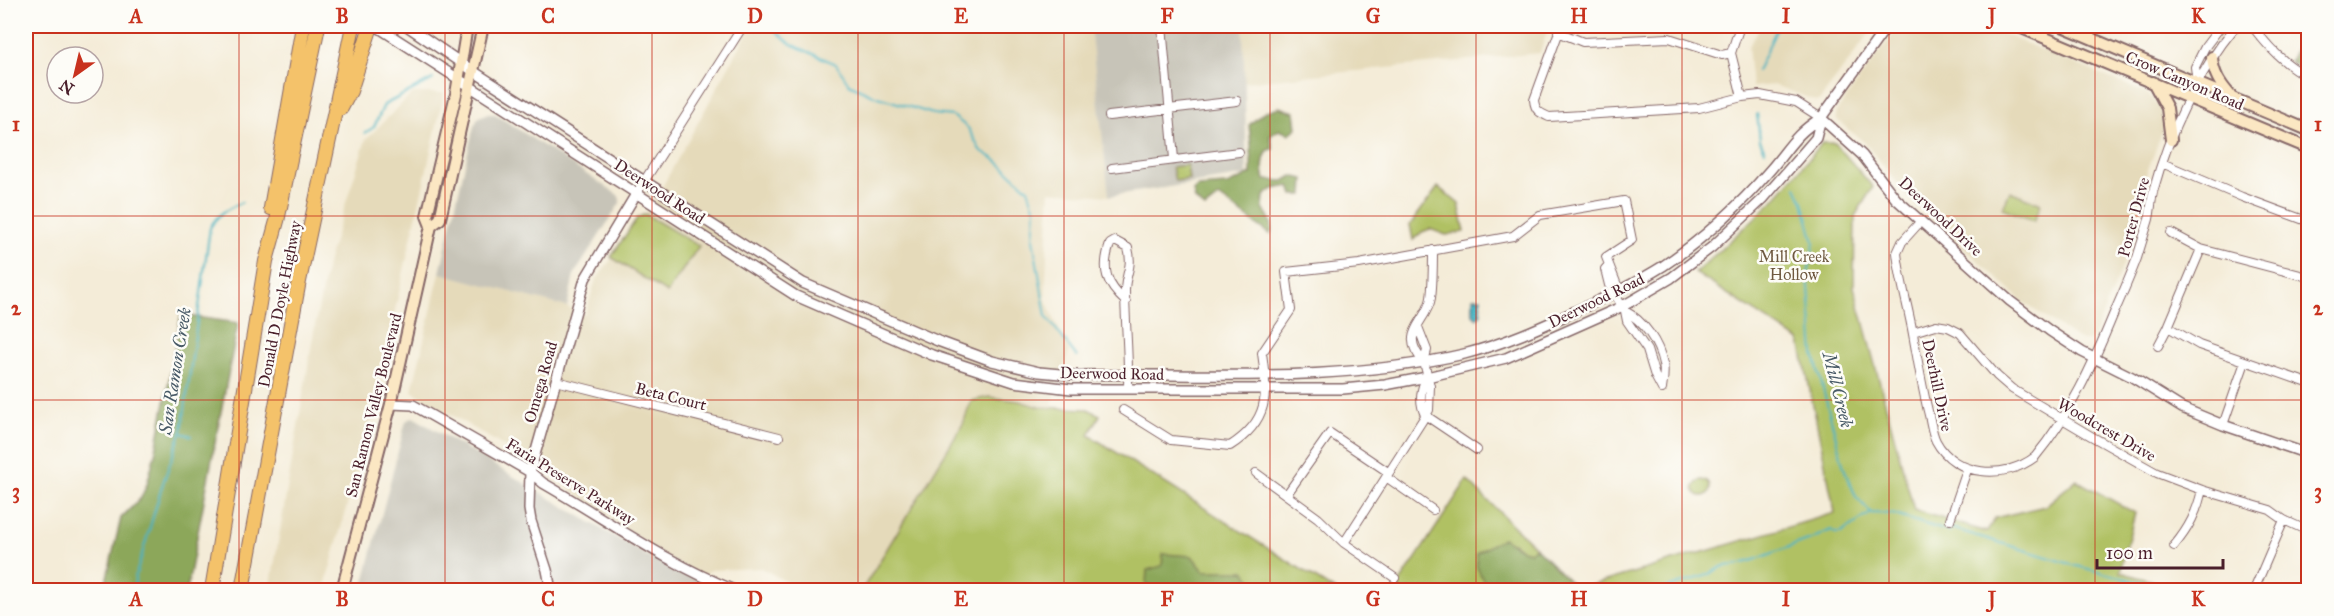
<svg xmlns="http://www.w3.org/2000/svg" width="2334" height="616" viewBox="0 0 2334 616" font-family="'IM FELL Great Primer',serif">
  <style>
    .built { fill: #e5daba }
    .industrial { fill: #c7c4b8 }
    .green { fill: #b0c164; stroke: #7d7048; stroke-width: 1.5 }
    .forest { fill: #8ca75a; stroke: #6b6342; stroke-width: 1.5 }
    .water { fill: #45b3c2; stroke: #486976; stroke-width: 1.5 }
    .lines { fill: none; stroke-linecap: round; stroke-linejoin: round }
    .stream { stroke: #45b3c2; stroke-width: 2 }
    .minor-casing { stroke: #866768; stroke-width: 10 }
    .tertiary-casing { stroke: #866768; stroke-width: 12 }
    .secondary-casing { stroke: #866768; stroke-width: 14 }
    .motorway-casing { stroke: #866768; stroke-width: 16 }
    .minor { stroke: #fff; stroke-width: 8 }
    .tertiary { stroke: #fff; stroke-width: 9 }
    .secondary { stroke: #fbe7c3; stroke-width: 10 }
    .motorway { stroke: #f4c26a; stroke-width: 14 }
    .grid { fill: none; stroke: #c8321e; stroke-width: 1.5; stroke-opacity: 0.55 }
    .labels { text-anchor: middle; stroke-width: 5; stroke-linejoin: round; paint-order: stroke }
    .street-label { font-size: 16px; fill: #4a1f2b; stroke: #fdfcf7 }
    .park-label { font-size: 16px; fill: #6e583f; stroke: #fdfcf7 }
    .water-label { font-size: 18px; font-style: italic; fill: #485a67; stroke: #fdfcf7 }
    .neatline { fill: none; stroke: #c8321e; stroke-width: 2 }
    .grid-label { font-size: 20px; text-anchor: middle; font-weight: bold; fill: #c8321e }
  </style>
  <rect width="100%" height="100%" fill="#fdfcf7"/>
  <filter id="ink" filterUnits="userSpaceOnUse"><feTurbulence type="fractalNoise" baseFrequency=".0167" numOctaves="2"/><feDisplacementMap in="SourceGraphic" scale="12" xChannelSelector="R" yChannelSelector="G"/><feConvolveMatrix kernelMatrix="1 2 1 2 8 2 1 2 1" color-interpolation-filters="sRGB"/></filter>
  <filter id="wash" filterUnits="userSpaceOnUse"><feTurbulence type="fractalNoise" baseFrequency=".008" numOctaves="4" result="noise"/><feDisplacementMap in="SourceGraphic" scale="24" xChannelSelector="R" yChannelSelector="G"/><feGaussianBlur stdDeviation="1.35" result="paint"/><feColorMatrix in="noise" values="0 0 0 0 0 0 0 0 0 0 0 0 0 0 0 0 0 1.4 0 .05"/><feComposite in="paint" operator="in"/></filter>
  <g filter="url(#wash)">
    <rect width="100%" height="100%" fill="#f4ecd8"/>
    <path class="built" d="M757,26H1090L1109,196L1050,191L1045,298L1069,352L1050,411L971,401L963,424L862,590H801L761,568L710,570L702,577L658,552L543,470L412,391L440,273L567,307L585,315L596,280L655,200L748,32Z
      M1243,26H1549L1540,53L1244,82Z
      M1761,26H1875L1820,100L1817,101L1774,85L1752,87L1748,47Z
      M1899,26H1984L2148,94L2161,109L2164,127L2144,180L2132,243L2094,335L2089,341H2082L2074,337L2023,302L1905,193L1864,142L1836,119V112Z
      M413,93H444L370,421L324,590H270L314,331L328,260L366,139Z"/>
    <path class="industrial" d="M1090,26H1243L1247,175L1109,196Z
      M487,114H495L618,195L620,199V203L574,275L567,307L440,273L474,126L479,117Z
      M413,417L654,560L658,552L702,577L694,590H362L406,421Z"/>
    <path class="green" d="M1822,143H1835L1873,187L1855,216L1854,287L1914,510L1987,532L1995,518L2045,506L2076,480L2135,513L2120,572L2184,590H1575L1835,513L1800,341L1695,273L1772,202Z
      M1187,165L1189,179L1175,181L1172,167Z
      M1438,187L1459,204L1465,232L1446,235L1430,229L1422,232L1413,240L1410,225Z
      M2010,191L2041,204L2034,221L2003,208Z
      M645,214L699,246L667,293L611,257L637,218Z
      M989,397L1019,401L1040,407L1088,409L1100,415L1089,435L1334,590H862L963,424L971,401Z
      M1467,480L1535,547L1530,552L1522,550L1513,543L1488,590H1395Z
      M1694 488a8 8 0 1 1 16 0a8 8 0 1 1-16 0Z"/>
    <path class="forest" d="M2307,26H2308V72L2290,61Z
      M1279,107L1295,112L1297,128L1289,134L1279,130L1270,136L1273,149L1268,150C1262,160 1262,169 1265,180L1284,181L1292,176L1304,179L1303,195H1293L1290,186L1273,189L1264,196L1263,209C1269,216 1275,225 1270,234L1219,197L1205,208L1195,200L1193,191L1197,187L1227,185L1251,174V145L1249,125L1264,112Z
      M181,315L238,323L187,590H104L121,518L141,498L147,484L156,450Z
      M1503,538L1522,550L1530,552L1535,547L1577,589L1488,590L1477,567V553Z
      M1163,554L1192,556L1204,571H1244L1257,585L1254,590H1164L1146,584L1147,570L1162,566Z"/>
    <path class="water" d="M1473,298H1481V314L1477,318L1473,314Z"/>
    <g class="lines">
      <path class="stream" d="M770,26L791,44L836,64L849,84L875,96L933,114L953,116L968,128L980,150L996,160L1028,189L1035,210L1033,239L1046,316L1077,357
        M1757,71L1778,26
        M1757,114L1760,140L1765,151
        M365,133L374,127L384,105L433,79
        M1796,187L1803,202L1814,242L1808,274L1814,355L1844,468L1856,497L1871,513L1892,514L1950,532
        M181,433L192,436
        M1951,528L2071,564
        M2073,565L2170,590
        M134,590L135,578L163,483L182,430L210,228C218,213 228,209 242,202
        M1660,590L1705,576L1724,566L1736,565L1754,560L1816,537L1831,530L1835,533H1841L1871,513"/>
    </g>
  </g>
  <g filter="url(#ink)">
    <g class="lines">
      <g class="minor-casing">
        <path id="minor" d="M1162,26L1174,159
          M1561,26L1534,100C1535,111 1540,113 1549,117L1699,108L1742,97L1760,95L1796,102L1821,118
          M1740,26L1731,53L1742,97
          M2252,26C2270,49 2283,63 2308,77
          M1558,32L1583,42L1669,38L1722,55L1731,53
          M2197,83L2195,67L2205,47L2221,26
          M1109,116L1237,101
          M2162,163L2242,197L2304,220L2308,224
          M1112,168L1239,152
          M636,194L743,26
          M1921,221L1902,242L1897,253C1900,280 1908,306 1913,334C1918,361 1922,388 1929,415C1931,423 1932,433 1936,441C1955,477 2005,480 2035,457C2070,415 2093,364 2114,313C2122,295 2130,277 2137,258C2141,245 2145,232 2149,219C2151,210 2151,201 2153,192C2169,133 2197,73 2236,26
          M2171,233L2201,249L2308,277
          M2201,249L2168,327L2199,345L2308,383
          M1608,266L1605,269L1609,285L1625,311L1627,321L1647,350L1655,376L1662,389
          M1126,302C1106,284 1101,270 1110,244L1115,241L1128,248C1133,267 1126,272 1125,289C1125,322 1129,355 1128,388
          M1625,311C1644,321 1659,343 1663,364C1665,372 1663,381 1662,389
          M1913,332L1936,325L1948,327L1960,333L1997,376L2012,389L2091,436L2157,473L2202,490L2270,510L2284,520L2308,531
          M2158,346L2168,327
          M1424,362C1397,333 1427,323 1431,298C1433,282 1433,265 1433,250
          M556,381L779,437
          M1123,410L1171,440L1230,446C1269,421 1268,396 1262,353L1291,310L1286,272L1359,264L1513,236L1540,215L1624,201L1632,240L1606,257L1617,285L1614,290
          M1425,415L1477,450
          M1425,415C1419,403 1420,389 1427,377
          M2223,425L2245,362
          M1256,473L1318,518L1344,543L1395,578
          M1386,477L1433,510
          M1287,494L1330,433L1388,472
          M1950,520L1967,470
          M1344,543L1429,410L1430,386L1424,362L1427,350L1418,327
          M2174,546C2189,528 2197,512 2202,490
          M2254,590L2284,520"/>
      </g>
      <g class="tertiary-casing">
        <path id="tertiary" d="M376,26L796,296L932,355L1014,382L1071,389H1343L1385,385L1427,377L1506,358L1623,306L1671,278L1712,247L1763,199L1816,138L1821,118L1887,26
          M407,26L473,71L803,283L938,341L992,361L1039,372L1071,375C1202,373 1335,384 1464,354C1504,344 1541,327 1578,310C1607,297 1636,283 1663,266C1702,240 1740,205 1771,169C1789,148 1796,133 1821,118
          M1821,118L1862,155L1896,199L2010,301L2050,331L2082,352L2132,377L2182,408L2223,425L2308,454
          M391,404L413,405L530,472L543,483C606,519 666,563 734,590
          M551,590L547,570L531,521L529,509L530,472L585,279L636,194"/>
      </g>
      <g class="secondary-casing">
        <path id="secondary" d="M2017,26L2308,148
          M2062,26L2308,130
          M2212,57C2213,73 2220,84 2230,95
          M2153,82L2167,108L2171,140
          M431,226L427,216L456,94L467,26
          M342,590L391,404L431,226L440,219L483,26"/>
      </g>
      <g class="motorway-casing">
        <path id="motorway" d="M341,108L350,91L371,26
          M271,208L303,26
          M212,590L266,261L277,221L318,26
          M242,590L298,286L353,26"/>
      </g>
      <use href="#minor" class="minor"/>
      <use href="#tertiary" class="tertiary"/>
      <use href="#secondary" class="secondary"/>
      <use href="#motorway" class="motorway"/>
    </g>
  </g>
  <path class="grid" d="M239,26V590M445,26V590M652,26V590M858,26V590M1064,26V590M1270,26V590M1476,26V590M1682,26V590M1889,26V590M2095,26V590M26,216H2308M26,400H2308"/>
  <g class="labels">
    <g class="street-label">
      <text transform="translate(2185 80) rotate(23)" y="6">Crow Canyon Road</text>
      <text transform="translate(660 191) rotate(33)" y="6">Deerwood Road</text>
      <text transform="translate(1941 216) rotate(43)" y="6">Deerwood Drive</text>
      <text transform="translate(2133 217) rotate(-75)" y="6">Porter Drive</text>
      <text transform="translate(1596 300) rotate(-26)" y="6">Deerwood Road</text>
      <text transform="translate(279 304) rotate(-79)" y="6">Donald D Doyle Highway</text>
      <text transform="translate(1112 373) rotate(1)" y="6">Deerwood Road</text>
      <text transform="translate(540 382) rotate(-74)" y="6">Omega Road</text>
      <text transform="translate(1938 385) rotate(78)" y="6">Deerhill Drive</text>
      <text transform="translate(671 396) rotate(14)" y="6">Beta Court</text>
      <text transform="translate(373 405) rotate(-76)" y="6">San Ramon Valley Boulevard</text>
      <text transform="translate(2107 429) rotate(30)" y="6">Woodcrest Drive</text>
      <text transform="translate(571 481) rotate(32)" y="6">Faria Preserve Parkway</text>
    </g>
    <g class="park-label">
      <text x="1794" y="262">Mill Creek<tspan x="1794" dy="18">Hollow</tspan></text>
    </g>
    <g class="water-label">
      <text transform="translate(175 371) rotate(-81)" y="6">San Ramon Creek</text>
      <text transform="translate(1838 390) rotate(76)" y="6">Mill Creek</text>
    </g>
  </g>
  <rect width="2334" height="616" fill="none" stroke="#fdfcf7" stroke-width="66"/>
  <g transform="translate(75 75) rotate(214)"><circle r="28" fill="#fdfcf7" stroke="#b5a4a5" stroke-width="1.5"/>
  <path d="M0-4.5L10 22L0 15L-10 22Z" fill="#c8321e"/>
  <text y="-9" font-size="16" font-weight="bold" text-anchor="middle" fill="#4a1f2b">N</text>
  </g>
  <path d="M2097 559v9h126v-9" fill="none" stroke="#4a1f2b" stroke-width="3"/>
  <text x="2106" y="559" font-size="18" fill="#4a1f2b" stroke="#fdfcf7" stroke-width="4.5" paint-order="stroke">100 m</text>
  <rect x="33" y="33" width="2268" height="550" class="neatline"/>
  <g class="grid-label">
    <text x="136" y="23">A</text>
    <text x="342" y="23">B</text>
    <text x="548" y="23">C</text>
    <text x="755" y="23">D</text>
    <text x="961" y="23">E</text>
    <text x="1167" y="23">F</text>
    <text x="1373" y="23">G</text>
    <text x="1579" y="23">H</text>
    <text x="1786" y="23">I</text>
    <text x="1992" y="23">J</text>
    <text x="2198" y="23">K</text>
    <text x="16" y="131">1</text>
    <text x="2318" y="131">1</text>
    <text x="16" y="315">2</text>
    <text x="2318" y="315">2</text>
    <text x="16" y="498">3</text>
    <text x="2318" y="498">3</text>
    <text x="136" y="606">A</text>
    <text x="342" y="606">B</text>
    <text x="548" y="606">C</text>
    <text x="755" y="606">D</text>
    <text x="961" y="606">E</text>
    <text x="1167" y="606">F</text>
    <text x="1373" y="606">G</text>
    <text x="1579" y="606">H</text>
    <text x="1786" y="606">I</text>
    <text x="1992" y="606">J</text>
    <text x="2198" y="606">K</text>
  </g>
</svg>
